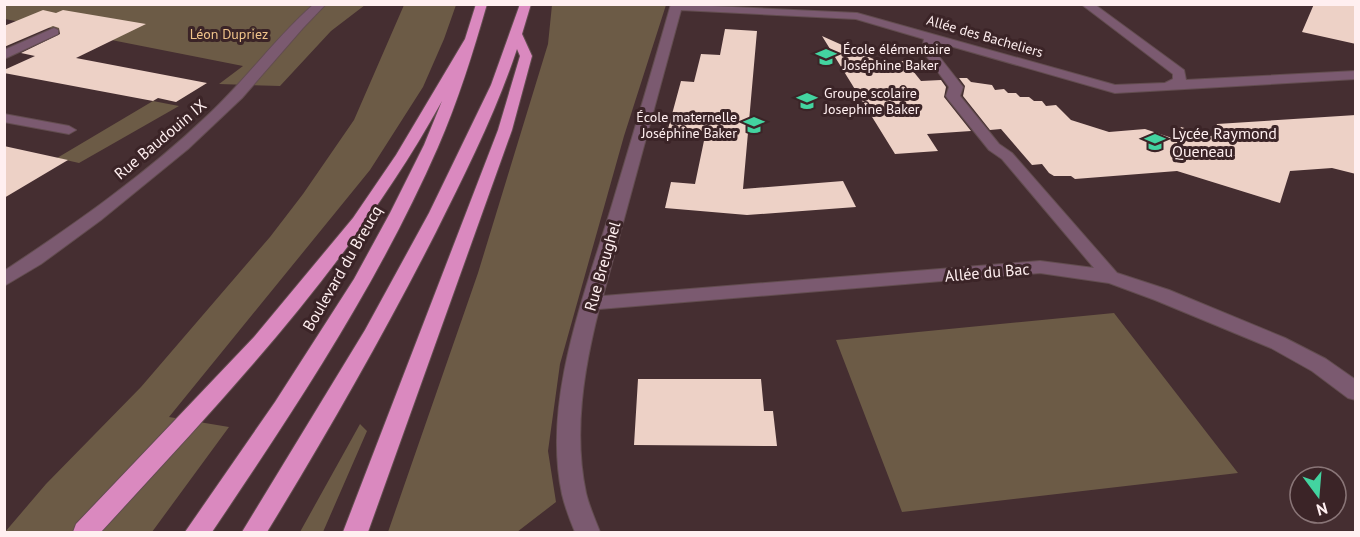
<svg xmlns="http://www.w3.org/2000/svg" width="1360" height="537" viewBox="0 0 1360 537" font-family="'PT Sans',sans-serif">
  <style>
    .green { fill: #6c5b46 }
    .building { fill: #edd1c6 }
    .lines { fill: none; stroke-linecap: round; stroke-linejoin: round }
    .minor-casing { stroke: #634d50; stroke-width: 2 }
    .highway-casing { stroke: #634d50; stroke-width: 2 }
    .minor { fill: #7b5a70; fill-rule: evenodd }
    .highway { fill: #da89bf; fill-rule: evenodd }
    .labels { text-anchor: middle; stroke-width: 6; stroke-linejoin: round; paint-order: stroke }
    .far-park-label { font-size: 14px; fill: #f0c38a; stroke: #3b2427 }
    .far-street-label { font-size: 14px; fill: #ffeff0; stroke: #3b2427 }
    .far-poi-label { font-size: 14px; fill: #ffeff0; stroke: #3b2427; text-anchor: start }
    .poi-label { font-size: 16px; fill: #ffeff0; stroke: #3b2427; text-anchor: start }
    .street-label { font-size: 16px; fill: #ffeff0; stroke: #3b2427 }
  </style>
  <rect width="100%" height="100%" fill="#452e31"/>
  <path class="green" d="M4,5H365L331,31L280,86L219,84L243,66L5,19Z
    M404,5H456L444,39L423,87L370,170L169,417L229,427L152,532H5L46,484L141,387L270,237L303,194L354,120Z
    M552,5H666L624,136L560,364L548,451L556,502L517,532H388L478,273L548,44Z
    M153,101L179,106L79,163L57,158Z
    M1114,313L1238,473L902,512L836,340Z
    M360,424L367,431L323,532H300Z"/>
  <path class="building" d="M1314,4H1356V44L1302,32Z
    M43,10L56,13L63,10L146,24L76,58L207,83L176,102L158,98L153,101L4,73V70L35,56L21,53L60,34L59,28L53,26L4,47V26Z
    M725,29L757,31L743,189L843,181L856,207L747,215L665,208L671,182L695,184L706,131L668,129L681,81L694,82L701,54L720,55Z
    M822,36L880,62L905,61L921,81L941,80L946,87L944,97L971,131L927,134L938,151L895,154Z
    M959,78H967L971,82L992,85L995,90L1004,89L1008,93H1016L1020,97H1029L1034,101H1042L1046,106L1056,105L1071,120L1109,132L1145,129L1175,139L1181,127L1212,136L1217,124L1356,115V174L1332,168L1290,171L1280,203L1177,171L1075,179L1071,176H1054L1049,173L1042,164L1032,165L1001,129L990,130L963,96L965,86Z
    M4,146L68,160L4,198Z
    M638,379H761L764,411H773L777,446L634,445Z"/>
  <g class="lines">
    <g class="minor-casing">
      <path id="minor" d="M314,4H326L303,28L242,98L188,149L101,220L41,264L4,286V271C75,224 145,175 207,116C245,81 275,38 314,4Z
        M671,4L857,13L1115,85L1165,83L1173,79V74L1081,4H1094L1184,70L1186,80L1356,71V79L1115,93L936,42L934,50L963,87L960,96L999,144L1012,153L1117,273L1169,290L1285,338L1326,359L1356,380V400L1348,398L1312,371L1271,348L1155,300L1109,283L1040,273L599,309C584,368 573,432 586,493C589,506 595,519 600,532H575C570,520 565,507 562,494C542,400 585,294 612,205C632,138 652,71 671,4ZM681,10L856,19L924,39L922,50L949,87L946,96L948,99L989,150L1002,159L1094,268L1040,261L603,296Z
        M54,28L58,30V34L4,59V50Z
        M4,114L69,126L76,130L69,134L4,122Z"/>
    </g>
    <g class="highway-casing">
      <path id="highway" d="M476,4H487C473,53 458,101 438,147C378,284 295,409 212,532H185L275,402L354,279L390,213L424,145L442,101C352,264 226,396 101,532H73L76,524L254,337L353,218L396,155L465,39Z
        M520,4H531L522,34L532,56L512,130L368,532H343L498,130L520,56L517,49C496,112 466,172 436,232C384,334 327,434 267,532H242L365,330L429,213L491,85Z"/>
    </g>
    <use href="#minor" class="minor"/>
    <use href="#highway" class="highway"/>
  </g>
  <defs>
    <g id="school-bare" transform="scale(1.62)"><path d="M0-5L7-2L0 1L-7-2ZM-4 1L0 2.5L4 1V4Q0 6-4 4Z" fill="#43d4a0" stroke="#3b2427" stroke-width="2.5" paint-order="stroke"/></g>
  </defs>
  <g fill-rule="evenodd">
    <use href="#school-bare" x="826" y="57"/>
    <use href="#school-bare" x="807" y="101"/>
    <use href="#school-bare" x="754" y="125"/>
    <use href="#school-bare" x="1155" y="142"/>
  </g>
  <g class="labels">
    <g class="far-park-label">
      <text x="229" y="39">Léon Dupriez</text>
    </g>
    <g class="far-street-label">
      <text transform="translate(985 36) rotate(16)" y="5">Allée des Bacheliers</text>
    </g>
    <g class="far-poi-label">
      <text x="843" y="54">École élémentaire<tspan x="843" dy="16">Joséphine Baker</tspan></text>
      <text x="824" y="98">Groupe scolaire<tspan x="824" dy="16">Josephine Baker</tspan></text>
      <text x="737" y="122" text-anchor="end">École maternelle<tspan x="737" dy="16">Joséphine Baker</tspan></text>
    </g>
    <g class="poi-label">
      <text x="1172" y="139">Lycée Raymond<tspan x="1172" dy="18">Queneau</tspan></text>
    </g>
    <g class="street-label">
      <text transform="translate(160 139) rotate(-40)" y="6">Rue Baudouin IX</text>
      <text transform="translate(602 266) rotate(-74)" y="6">Rue Breughel</text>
      <text transform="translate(342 268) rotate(-60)" y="6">Boulevard du Breucq</text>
      <text transform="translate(987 272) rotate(-5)" y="6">Allée du Bac</text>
    </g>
  </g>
  <rect width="1360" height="537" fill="none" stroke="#ffeff0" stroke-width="12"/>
  <g transform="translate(1318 495) rotate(164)"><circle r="28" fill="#3b2427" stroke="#897577" stroke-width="1.5"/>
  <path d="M0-4.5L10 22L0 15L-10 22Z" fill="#43d4a0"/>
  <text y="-9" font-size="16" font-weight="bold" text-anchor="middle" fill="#ffeff0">N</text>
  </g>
</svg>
